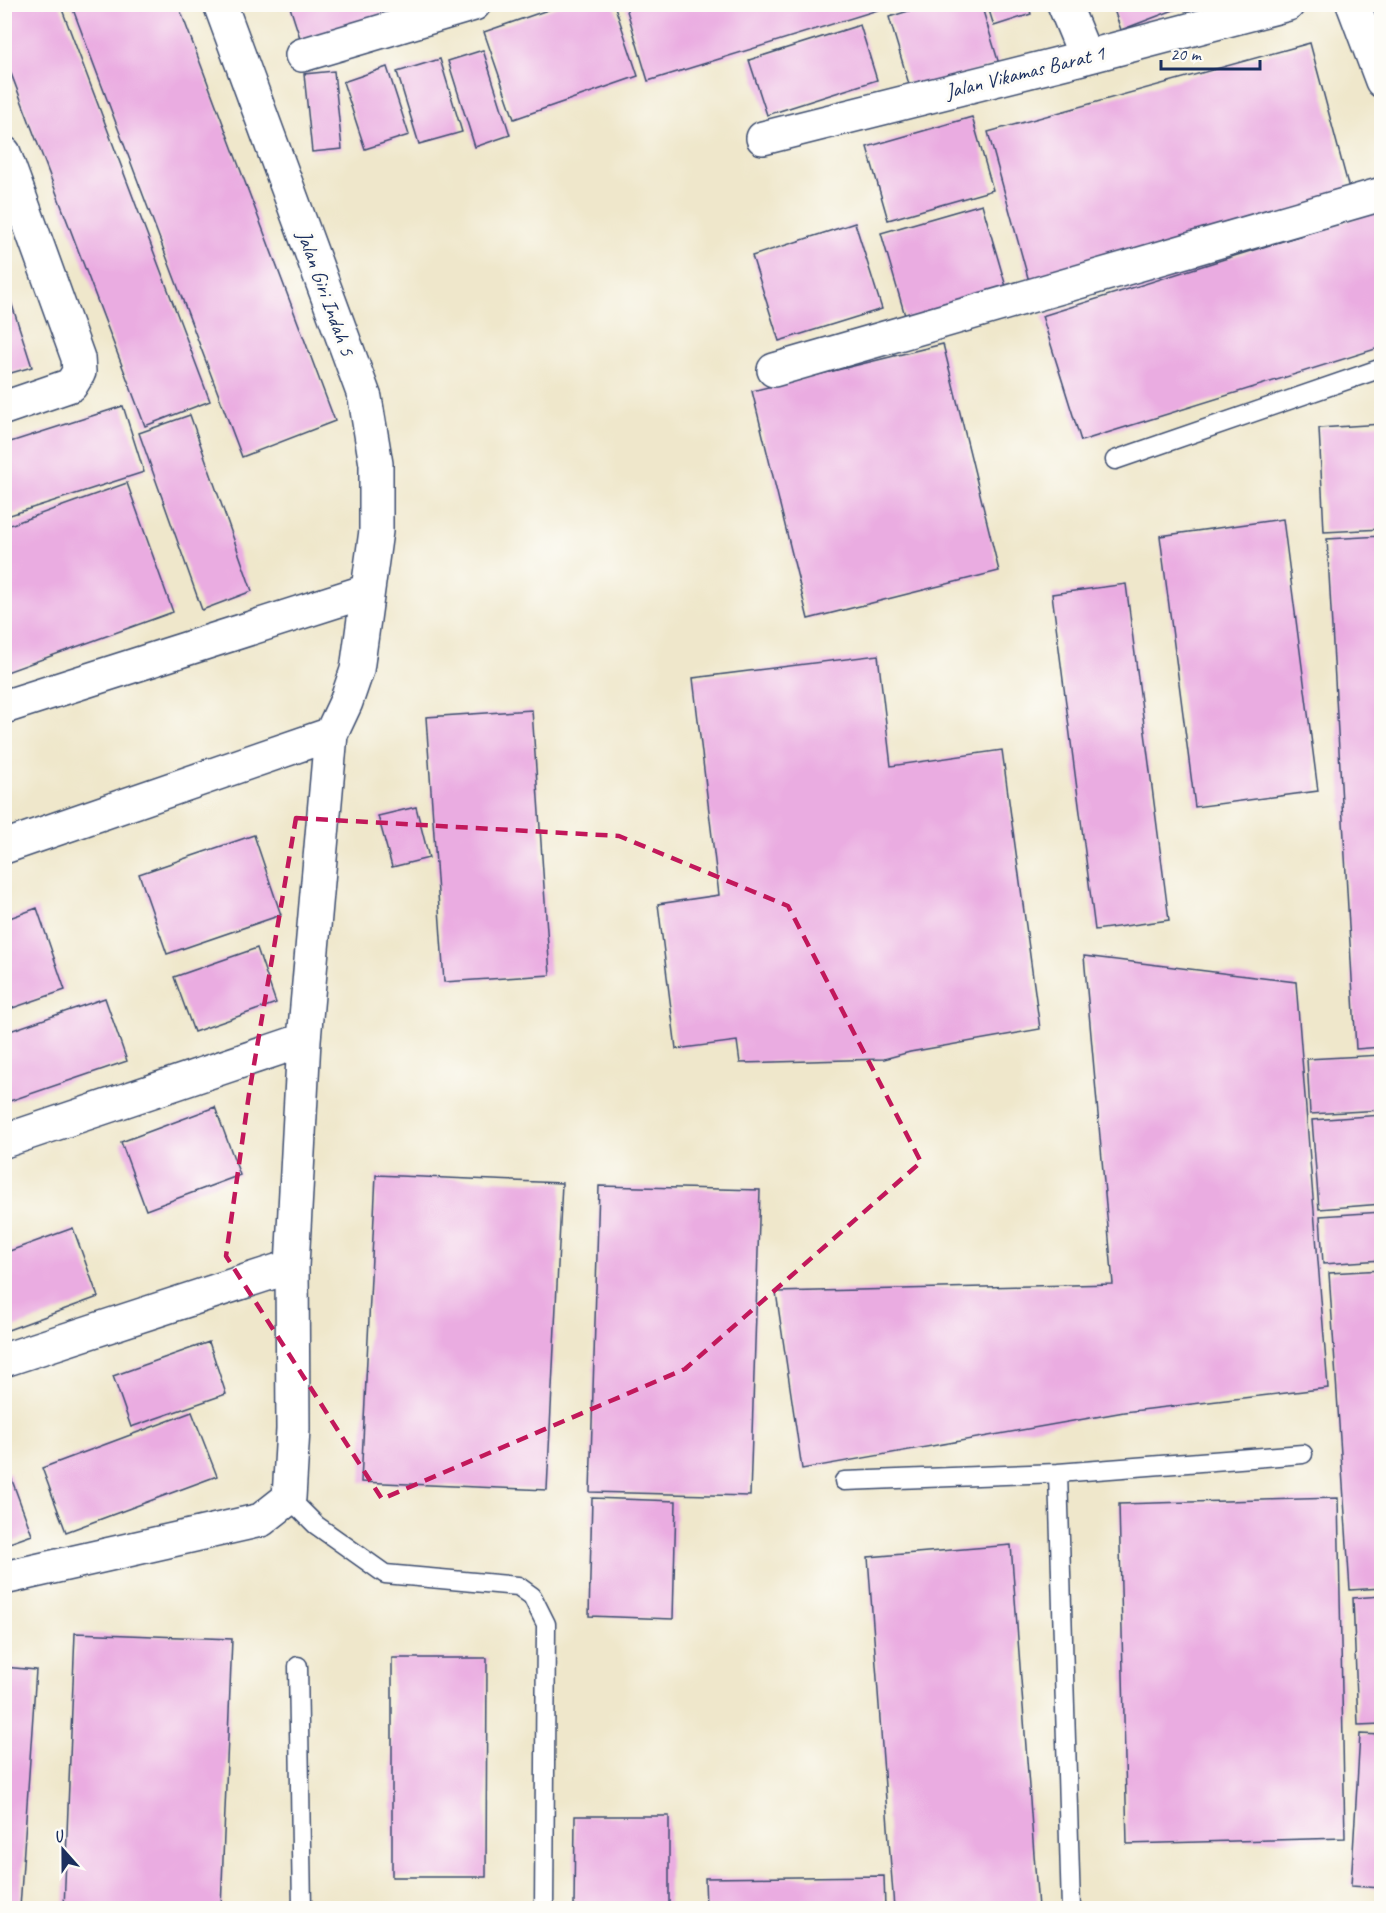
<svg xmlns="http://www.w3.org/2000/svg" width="1386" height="1913" viewBox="0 0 1386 1913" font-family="Caveat,sans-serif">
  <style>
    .building { fill: #eaace1 }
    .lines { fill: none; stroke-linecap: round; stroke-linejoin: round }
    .lane-casing { stroke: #3b4b6e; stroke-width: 21 }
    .street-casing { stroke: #3b4b6e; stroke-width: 36 }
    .lane { stroke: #fff; stroke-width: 18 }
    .street { stroke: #fff; stroke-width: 33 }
    .marked { fill: none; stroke: #c2185b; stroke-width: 4.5; stroke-dasharray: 12 8; stroke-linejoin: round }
    .labels { text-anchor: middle; stroke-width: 6; stroke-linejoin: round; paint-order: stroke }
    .street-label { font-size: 21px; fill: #1b2f5e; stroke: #fdfcf7 }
  </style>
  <rect width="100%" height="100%" fill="#fdfcf7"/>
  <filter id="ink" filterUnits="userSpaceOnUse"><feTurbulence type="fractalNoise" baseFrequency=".0167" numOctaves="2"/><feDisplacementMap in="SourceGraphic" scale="12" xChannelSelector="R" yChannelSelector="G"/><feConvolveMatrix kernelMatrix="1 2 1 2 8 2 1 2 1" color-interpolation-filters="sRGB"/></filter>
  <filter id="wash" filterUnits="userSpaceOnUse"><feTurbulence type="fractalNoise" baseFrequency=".008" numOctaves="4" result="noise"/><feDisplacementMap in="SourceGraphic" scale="24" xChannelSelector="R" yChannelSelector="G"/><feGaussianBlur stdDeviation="1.35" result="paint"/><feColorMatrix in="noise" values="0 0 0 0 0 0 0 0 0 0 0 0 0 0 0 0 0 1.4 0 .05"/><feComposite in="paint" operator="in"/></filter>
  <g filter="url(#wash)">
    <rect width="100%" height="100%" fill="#efe7cb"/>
    <g id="blocks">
      <path class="building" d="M4,4H60L210,401L145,426L4,55Z
        M71,4H178L335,421L242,457Z
        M289,4H413V5L301,41Z
        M565,4H614L638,76L514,119L484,32Z
        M625,4H894V5L648,81Z
        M931,4H981L999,64L911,91L889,17Z
        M987,4H1028L1031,14L994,26Z
        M1112,4H1178L1179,8L1121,30Z
        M860,25L877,80L767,115L749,60Z
        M1310,43L1351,196L1030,285L988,132Z
        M483,50L510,135L475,147L448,61Z
        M440,59L462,132L419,144L397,72Z
        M387,67L409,135L365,149L343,82Z
        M334,71L342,149L312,152L304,74Z
        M972,117L993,190L888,220L867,147Z
        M982,204L1007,290L906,319L881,233Z
        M1382,210V347L1081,441L1042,316Z
        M855,223L882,309L779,341L752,256Z
        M4,280L32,367L4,375Z
        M943,344L999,571L808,619L752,391Z
        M123,406L144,472L4,517V444Z
        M190,415L252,591L202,610L139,433Z
        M1382,424V529L1324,532L1319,428Z
        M127,483L173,612L4,673V527Z
        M1283,519L1318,791L1195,807L1160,536Z
        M1382,536V1047L1356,1049L1327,539Z
        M1126,584L1169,920L1095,930L1052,594Z
        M878,655L891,766L1002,750L1040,1029L910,1052L884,1059L740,1063L737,1041L676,1049L658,904L719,895L693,678Z
        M532,710L550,975L444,982L426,717Z
        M416,807L429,858L392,867L378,816Z
        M254,835L281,915L167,954L139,874Z
        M37,908L65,990L4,1011V920Z
        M257,948L276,1003L194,1032L174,977Z
        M1084,956L1296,982L1328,1388L1124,1412L802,1469L776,1292L1113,1284Z
        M105,998L127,1061L4,1103V1033Z
        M1382,1055V1110L1310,1114L1307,1059Z
        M215,1107L240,1175L146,1210L121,1142Z
        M1382,1115V1204L1319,1209L1312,1120Z
        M376,1175L562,1183L547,1490L361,1482Z
        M599,1186L760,1190L750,1496L590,1492Z
        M1382,1212V1260L1323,1264L1320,1216Z
        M73,1228L98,1297L8,1330L4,1320V1253Z
        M1382,1270V1588L1350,1590L1329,1273Z
        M209,1342L226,1394L131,1427L113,1376Z
        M192,1412L217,1476L66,1532L42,1468Z
        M9,1472L32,1535L4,1545V1474Z
        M592,1498L676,1501L673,1619L589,1616Z
        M1338,1498L1345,1838L1127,1844L1119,1504Z
        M1011,1545L1038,1908H894L868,1557Z
        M1382,1596V1724L1358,1725L1353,1598Z
        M75,1633L232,1639L221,1908H64Z
        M392,1658H487L486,1877H392Z
        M4,1667L36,1670L20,1908H4Z
        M1360,1734L1382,1735V1888L1351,1886Z
        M575,1816H669V1908H574Z
        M884,1876L885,1908H706L705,1878Z"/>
    </g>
  </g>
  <g filter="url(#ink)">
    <use href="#blocks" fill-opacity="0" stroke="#3b4b6e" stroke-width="1.5"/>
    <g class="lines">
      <g class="lane-casing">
        <path id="lane" d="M1115,460L1382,368
          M1058,1473L1071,1908
          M844,1481L1058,1473L1303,1454
          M289,1498L316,1525L385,1574L518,1586L532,1596L546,1624L544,1908
          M298,1666L302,1908"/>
      </g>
      <g class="street-casing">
        <path id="street" d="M1064,4L1086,57
          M1353,4L1382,81
          M302,55L474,4
          M763,138L1086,57L1288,4
          M4,153L78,358L79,372L71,385L4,408
          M774,370L1382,194
          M4,707L367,591
          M4,847L331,734
          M4,1141L304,1040
          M4,1360L292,1266
          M4,1578L261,1520L289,1498L293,1429L292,1266L304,1040L331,734L346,702L357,670L376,531V464L365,398L220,4"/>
      </g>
      <use href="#lane" class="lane"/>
      <use href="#street" class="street"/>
    </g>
  </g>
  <path class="marked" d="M296,818L619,836L788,906L921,1162L685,1369L382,1499L226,1256L249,1094Z"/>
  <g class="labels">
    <g class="street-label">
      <text transform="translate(1025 72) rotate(-14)" y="7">Jalan Vikamas Barat 1</text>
      <text transform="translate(326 293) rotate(70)" y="7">Jalan Giri Indah 5</text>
    </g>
  </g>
  <rect width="1386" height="1913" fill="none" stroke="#fdfcf7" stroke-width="24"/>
  <g transform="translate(63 1850) rotate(339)" stroke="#fdfcf7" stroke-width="4.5" paint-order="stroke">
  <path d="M0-4.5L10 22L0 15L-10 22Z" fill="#1b2f5e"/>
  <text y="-9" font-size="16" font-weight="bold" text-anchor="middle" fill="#1b2f5e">U</text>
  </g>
  <path d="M1161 60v9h99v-9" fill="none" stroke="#1b2f5e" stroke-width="3"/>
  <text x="1170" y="60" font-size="18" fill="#1b2f5e" stroke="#fdfcf7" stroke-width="4.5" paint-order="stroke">20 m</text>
</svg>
